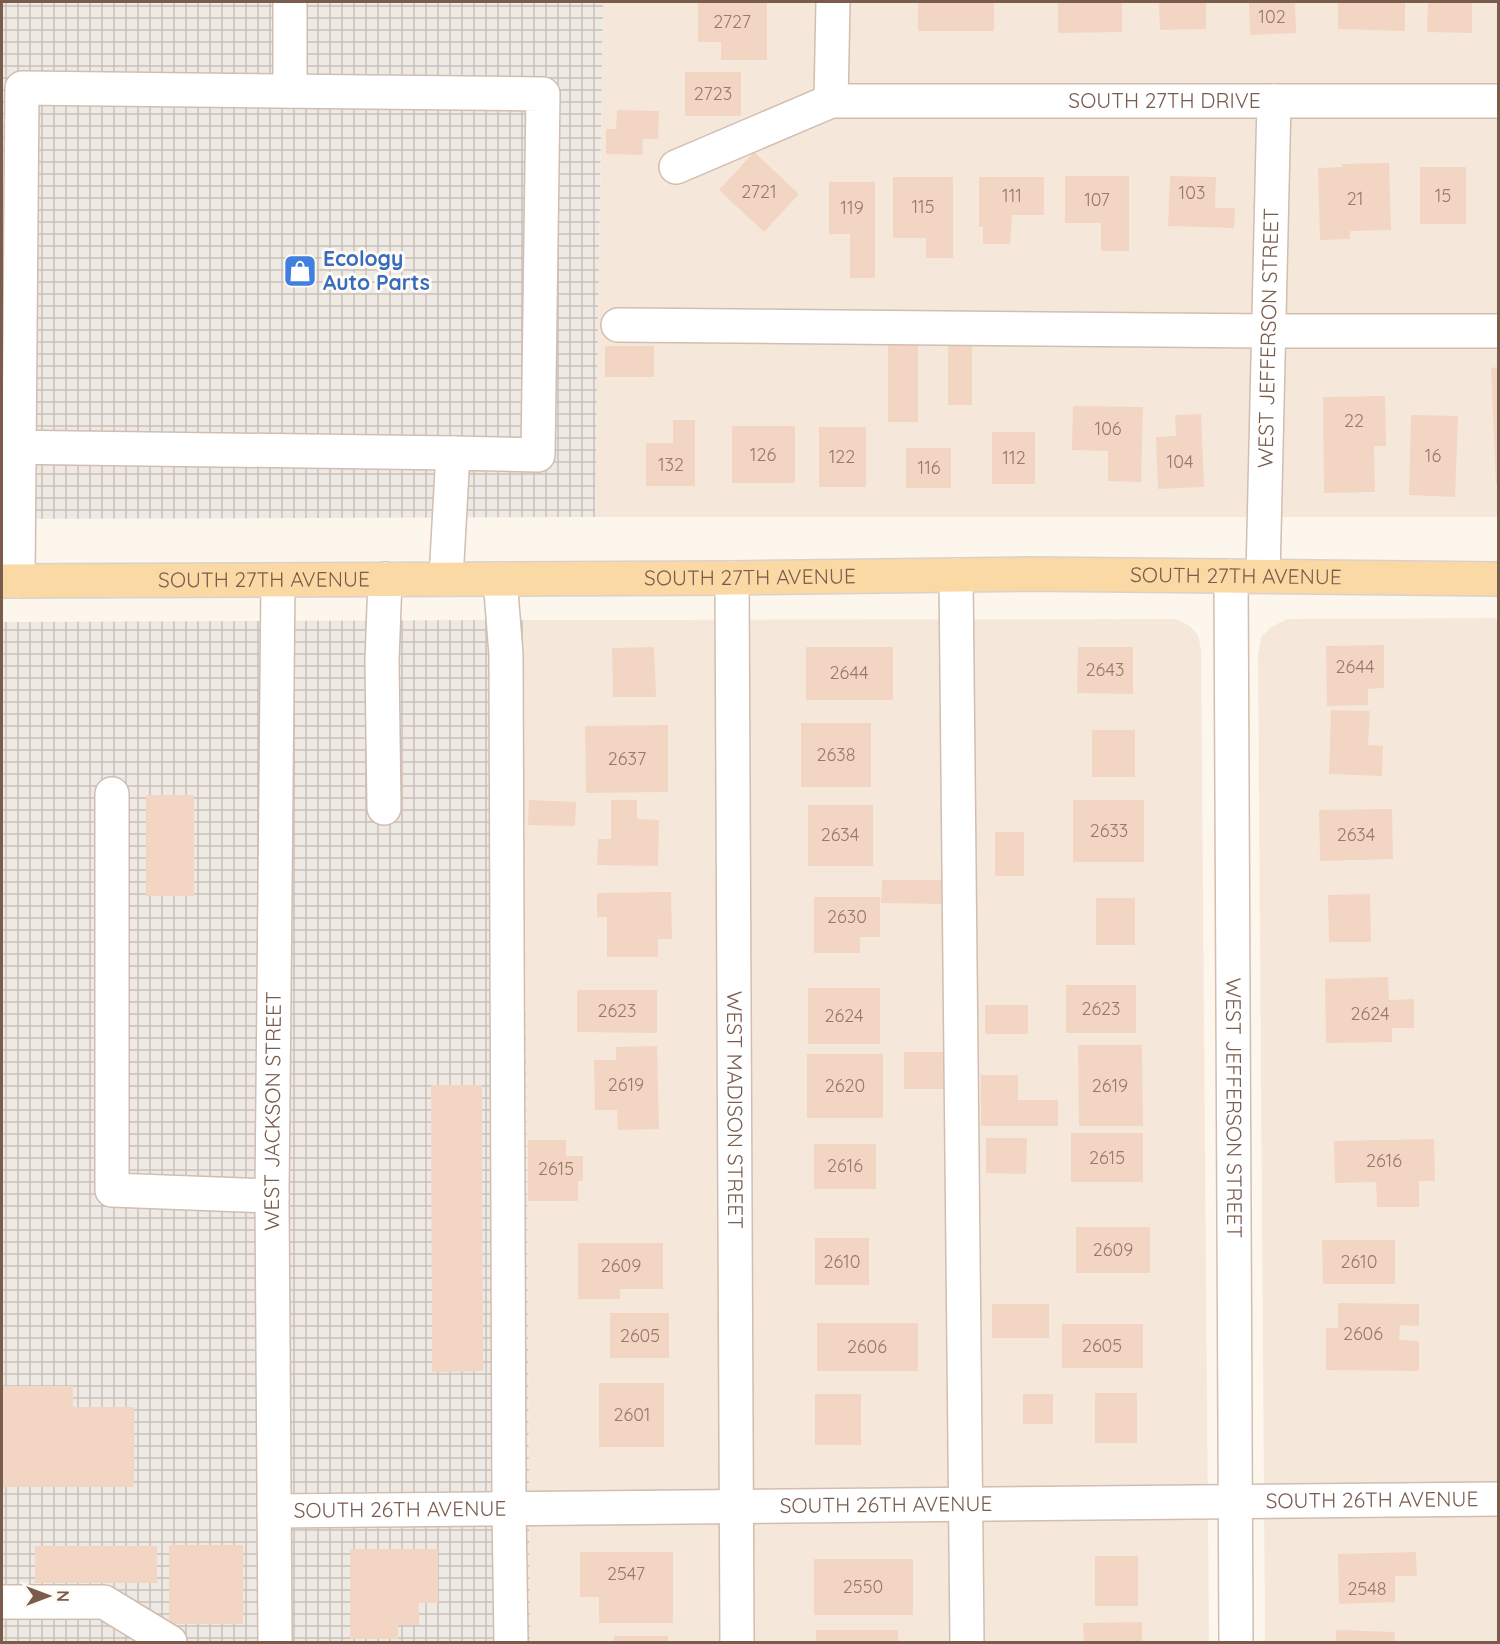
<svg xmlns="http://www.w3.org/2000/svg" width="1500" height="1644" viewBox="0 0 1500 1644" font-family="Quicksand,sans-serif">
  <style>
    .residential { fill: #f5e8da }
    .industrial { fill: url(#industrial-grid) }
    .building { fill: #f3d5c3 }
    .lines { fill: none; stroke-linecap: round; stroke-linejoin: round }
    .minor-casing { stroke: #d1beb0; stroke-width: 36 }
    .major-casing { stroke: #dad1cd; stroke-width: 36 }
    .minor { stroke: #fff; stroke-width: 33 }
    .major { stroke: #fbd9a5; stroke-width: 33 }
    .labels { text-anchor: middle; stroke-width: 6; stroke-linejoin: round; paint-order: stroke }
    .number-label { font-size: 18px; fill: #987a6a }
    .street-label { font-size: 21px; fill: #7a5c4d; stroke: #fffaf3 }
    .shop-label { font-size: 21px; font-weight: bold; fill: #366cbe; stroke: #fffaf3; text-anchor: start }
  </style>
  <defs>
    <pattern id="industrial-grid" width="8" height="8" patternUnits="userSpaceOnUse" patternTransform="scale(1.5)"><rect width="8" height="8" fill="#efe9e4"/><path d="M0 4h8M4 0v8" fill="none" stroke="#c7c0bb"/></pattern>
  </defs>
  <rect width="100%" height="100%" fill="#fdf6ec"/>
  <path class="residential" d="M603,2H1498V517H595Z
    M1498,618V1642H1265L1258,655L1261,637L1271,627L1287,619Z
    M1175,619L1190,626L1198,635L1201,649L1209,1642H530L523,620Z"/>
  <path class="industrial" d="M2,2H603L595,517L2,519Z
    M523,620L530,1642H2V622Z"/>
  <path class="building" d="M698,2H767V60H721V42H698Z
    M918,2H994V31H918Z
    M1058,2H1122V32L1058,33Z
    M1159,2H1206V29L1160,30Z
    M1249,2H1295L1296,33L1250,35Z
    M1338,2H1405V31L1338,29Z
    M1428,2H1472V33L1427,32Z
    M685,72H741V116H685Z
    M617,110L659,111L658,139H643L642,155L606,154V129H616Z
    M754,152L799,194L764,232L719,190Z
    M1389,163L1391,230L1350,231V239L1320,240L1318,168L1342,167V164Z
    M1420,167H1466V224H1420Z
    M1065,176H1129V251H1101V223H1065Z
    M1170,176L1216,177L1215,208H1235L1234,228L1168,226Z
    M893,177H953V258H926V238H893Z
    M979,177H1044V215H1012L1010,244H983V227H979Z
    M829,182H875V278H850V234H829Z
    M888,343H918V422H888Z
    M948,343H972V405H948Z
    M605,346H654V377H605Z
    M1498,367V485H1496L1491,368Z
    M1385,396L1386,446H1374L1375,492L1324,493L1323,397Z
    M1073,406L1143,407L1141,482L1108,481V451L1072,450Z
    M1201,414L1204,487L1158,489L1156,437L1176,436L1175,415Z
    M1411,415L1458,416L1455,497L1409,495Z
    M673,420H695V486H646V443H673Z
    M732,426H795V483H732Z
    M819,427H866V487H819Z
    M992,432H1035V484H992Z
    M906,448H951V488H906Z
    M1384,645V688L1368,689V705L1327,706L1326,646Z
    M654,647L656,697H613L612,648Z
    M806,647H893V700H806Z
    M1078,647H1133V694L1077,693Z
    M1331,710L1370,711L1368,745L1383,746L1382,776L1329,774Z
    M801,723H871V787H801Z
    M668,725V792L586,793L585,726Z
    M1092,730H1135V777H1092Z
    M146,795H194V896H146Z
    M529,800L576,802L575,826L528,825Z
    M611,800H637V819L659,820L658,866L597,865L598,839H611Z
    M1073,800H1144V862H1073Z
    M808,805H873V866H808Z
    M1392,809L1393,859L1320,861L1319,810Z
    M995,832H1024V876H995Z
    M882,880H943V904L881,903Z
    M671,892L672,939H658V957H607V917H597V893Z
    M1370,894L1371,942H1329L1328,895Z
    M814,897H880V937H860V953H814Z
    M1096,898H1135V945H1096Z
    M1388,977L1389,1000L1414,999V1028H1392V1042L1326,1043L1325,979Z
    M1066,985H1136V1033H1066Z
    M808,988H880V1044H808Z
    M577,990H657V1033L577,1032Z
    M985,1005H1028V1034H985Z
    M1078,1045H1142L1143,1126H1079Z
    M657,1046L659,1129L618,1130L617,1110H595L594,1060H616V1047Z
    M904,1052H947V1089H904Z
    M807,1054H883V1118H807Z
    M981,1075H1018V1100H1058V1126H981Z
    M431,1085H482L483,1371L432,1372Z
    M1071,1133H1143V1182H1071Z
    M986,1138H1027L1026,1174L986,1173Z
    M1434,1139L1435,1181H1419V1207H1377L1376,1182L1335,1183L1334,1141Z
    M528,1140H566V1156H583V1181H578V1201H528Z
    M814,1144H876V1189H814Z
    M1076,1227H1150V1273H1076Z
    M815,1238H869V1285H815Z
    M1322,1240H1395V1284H1323Z
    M578,1243H663V1289H620V1299H578Z
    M1338,1303L1419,1304V1326L1400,1325L1399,1340L1419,1341V1371L1326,1370V1328H1338Z
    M992,1304H1049V1338H992Z
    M610,1313H669V1358H610Z
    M817,1323H918V1371H817Z
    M1062,1324H1143V1368H1062Z
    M599,1383H664V1447H599Z
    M2,1386H73V1407H134V1487H2Z
    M1095,1393H1137V1443H1095Z
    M815,1394H861V1445H815Z
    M1023,1394H1053V1424H1023Z
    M169,1545H243V1624H169Z
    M35,1546H157V1583H35Z
    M350,1549H438V1603H419V1625H398V1639H350Z
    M580,1552H673V1623H599V1597H580Z
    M1416,1552L1417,1576H1395V1602L1339,1604L1338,1554Z
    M1095,1556H1138V1606H1095Z
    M814,1559H913V1615H814Z
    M1142,1622V1642H1084L1083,1623Z
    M816,1630H898V1642H816Z
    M1336,1630L1395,1632L1394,1642H1336Z
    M614,1636H668V1642H614Z"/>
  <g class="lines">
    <g class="minor-casing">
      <g id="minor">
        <path d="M290,2V91"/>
        <path d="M831,101L833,2"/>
        <path id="s1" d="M676,167L831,101H1498"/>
        <path d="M618,325L1270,331H1498"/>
        <path d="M2,447L453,453"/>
        <path d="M956,575L967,1642"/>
        <path id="s2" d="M1231,576L1236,1642"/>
        <path id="s3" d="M1263,576L1274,101"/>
        <path id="s4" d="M732,578L737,1642"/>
        <path d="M500,579L506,654L509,1508L511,1642"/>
        <path d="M18,581L22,88L543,94L538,455L453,453L446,579"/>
        <path d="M112,794V1190L272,1196"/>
        <path d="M384,808L382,661L385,579"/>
        <path id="s5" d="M274,1511L1498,1499"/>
        <path d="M2,1602H104L170,1642"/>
        <path id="s6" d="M275,1642L272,1196L278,580"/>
      </g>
    </g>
    <g class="major-casing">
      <g id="major">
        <path id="s7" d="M2,581L732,578L1029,574L1498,579"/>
      </g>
    </g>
    <use href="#minor" class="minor"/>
    <use href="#major" class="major"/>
  </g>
  <defs>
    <g id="shop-square" transform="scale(1.725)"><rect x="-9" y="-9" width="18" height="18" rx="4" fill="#3f7fe0" stroke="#fffaf3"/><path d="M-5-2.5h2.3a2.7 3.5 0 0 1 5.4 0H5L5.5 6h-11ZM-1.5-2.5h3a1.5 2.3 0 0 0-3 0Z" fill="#fff"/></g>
  </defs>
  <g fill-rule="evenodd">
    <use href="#shop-square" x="300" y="271"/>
  </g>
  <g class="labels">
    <g class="number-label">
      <text x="1272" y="23">102</text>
      <text x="732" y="28">2727</text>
      <text x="713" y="100">2723</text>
      <text x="759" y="198">2721</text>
      <text x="1192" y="199">103</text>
      <text x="1012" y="202">111</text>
      <text x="1443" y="202">15</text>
      <text x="1355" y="205">21</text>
      <text x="1097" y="206">107</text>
      <text x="923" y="213">115</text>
      <text x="852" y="214">119</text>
      <text x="1354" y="427">22</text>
      <text x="1108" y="435">106</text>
      <text x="763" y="461">126</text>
      <text x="1433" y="462">16</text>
      <text x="842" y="463">122</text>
      <text x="1014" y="464">112</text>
      <text x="1180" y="468">104</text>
      <text x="671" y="471">132</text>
      <text x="929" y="474">116</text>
      <text x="1355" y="673">2644</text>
      <text x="1105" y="676">2643</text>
      <text x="849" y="679">2644</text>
      <text x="836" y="761">2638</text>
      <text x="627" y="765">2637</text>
      <text x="1109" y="837">2633</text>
      <text x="840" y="841">2634</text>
      <text x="1356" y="841">2634</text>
      <text x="847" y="923">2630</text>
      <text x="1101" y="1015">2623</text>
      <text x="617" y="1017">2623</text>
      <text x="1370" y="1020">2624</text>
      <text x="844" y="1022">2624</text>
      <text x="626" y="1091">2619</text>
      <text x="845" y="1092">2620</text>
      <text x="1110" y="1092">2619</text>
      <text x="1107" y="1164">2615</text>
      <text x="1384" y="1167">2616</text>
      <text x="845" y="1172">2616</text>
      <text x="556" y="1175">2615</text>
      <text x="1113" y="1256">2609</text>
      <text x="842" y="1268">2610</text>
      <text x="1359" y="1268">2610</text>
      <text x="621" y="1272">2609</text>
      <text x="1363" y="1340">2606</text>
      <text x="640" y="1342">2605</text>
      <text x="1102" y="1352">2605</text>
      <text x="867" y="1353">2606</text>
      <text x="632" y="1421">2601</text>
      <text x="626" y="1580">2547</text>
      <text x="863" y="1593">2550</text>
      <text x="1367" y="1595">2548</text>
    </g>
    <g class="street-label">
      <text dy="7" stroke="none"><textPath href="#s1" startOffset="502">SOUTH 27TH DRIVE</textPath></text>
      <text dy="7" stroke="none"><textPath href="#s3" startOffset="238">WEST JEFFERSON STREET</textPath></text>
      <text dy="7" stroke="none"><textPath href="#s7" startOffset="1234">SOUTH 27TH AVENUE</textPath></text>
      <text dy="7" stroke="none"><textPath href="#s7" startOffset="748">SOUTH 27TH AVENUE</textPath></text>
      <text dy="7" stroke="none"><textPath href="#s7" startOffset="262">SOUTH 27TH AVENUE</textPath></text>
      <text dy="7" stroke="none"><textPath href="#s2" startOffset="532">WEST JEFFERSON STREET</textPath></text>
      <text dy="7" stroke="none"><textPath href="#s4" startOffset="532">WEST MADISON STREET</textPath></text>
      <text dy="7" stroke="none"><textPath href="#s6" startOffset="531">WEST JACKSON STREET</textPath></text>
      <text dy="7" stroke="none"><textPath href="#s5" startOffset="1098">SOUTH 26TH AVENUE</textPath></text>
      <text dy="7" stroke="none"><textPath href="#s5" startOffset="612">SOUTH 26TH AVENUE</textPath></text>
      <text dy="7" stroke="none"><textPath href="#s5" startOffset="126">SOUTH 26TH AVENUE</textPath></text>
    </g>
    <g class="shop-label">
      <text x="323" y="266">Ecology<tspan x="323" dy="24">Auto Parts</tspan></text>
    </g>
  </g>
  <rect width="1500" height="1644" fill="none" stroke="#7a5c4d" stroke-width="6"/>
  <g transform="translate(48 1596) rotate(90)" stroke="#fffaf3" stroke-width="4.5" paint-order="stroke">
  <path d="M0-4.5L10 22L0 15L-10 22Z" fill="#7a5c4d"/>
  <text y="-9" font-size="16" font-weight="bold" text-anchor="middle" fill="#7a5c4d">N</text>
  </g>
</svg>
